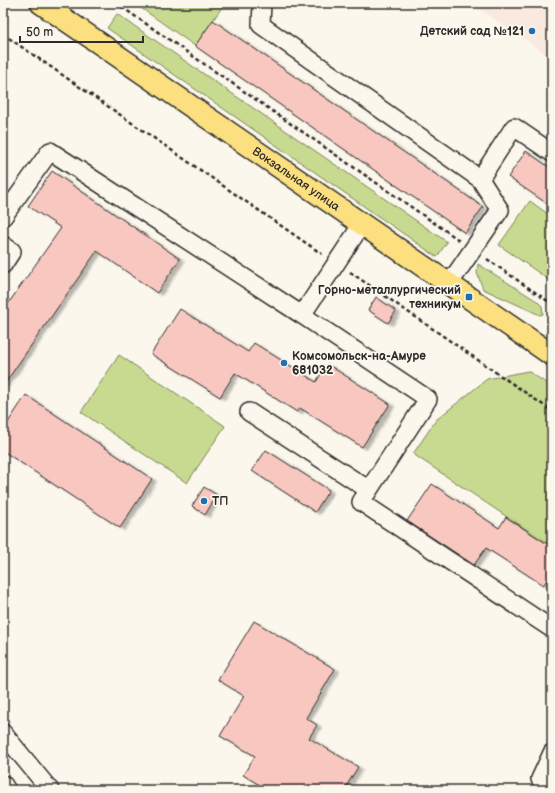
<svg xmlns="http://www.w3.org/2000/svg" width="555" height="793" viewBox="0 0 555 793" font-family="'Balsamiq Sans',sans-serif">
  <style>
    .built { fill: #fae9df }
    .green { fill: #c8da8f; stroke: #7a825d }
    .building { fill: #f8c8c0; stroke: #2b2b2b; filter: url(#shadow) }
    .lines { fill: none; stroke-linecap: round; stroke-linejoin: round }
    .minor-casing { stroke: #2b2b2b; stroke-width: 20 }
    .major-casing { stroke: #2b2b2b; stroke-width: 24 }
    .path { stroke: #2b2b2b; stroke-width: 2.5; stroke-dasharray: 4 3; stroke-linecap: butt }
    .minor { stroke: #fbf7ec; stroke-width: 17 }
    .major { stroke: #fce080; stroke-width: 21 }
    .poi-dot { fill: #1f6fb2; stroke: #fbf7ec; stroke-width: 1.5 }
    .labels { text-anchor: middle; stroke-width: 3.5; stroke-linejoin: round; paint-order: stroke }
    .poi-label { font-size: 12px; font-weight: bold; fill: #2b2b2b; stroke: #fbf7ec; text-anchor: end }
    .street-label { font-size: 12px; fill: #2b2b2b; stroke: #fbf7ec }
  </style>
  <defs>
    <filter id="shadow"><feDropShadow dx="4.5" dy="2.5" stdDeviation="1" flood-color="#0004"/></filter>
  </defs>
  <rect width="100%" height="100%" fill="#fbf7ec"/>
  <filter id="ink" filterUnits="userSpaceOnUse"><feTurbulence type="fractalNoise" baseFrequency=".025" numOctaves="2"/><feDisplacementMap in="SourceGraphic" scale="8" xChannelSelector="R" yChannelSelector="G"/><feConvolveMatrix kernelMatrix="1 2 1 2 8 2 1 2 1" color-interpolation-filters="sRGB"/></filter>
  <g filter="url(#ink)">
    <path class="built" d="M470,3H552V58Z"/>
    <path class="green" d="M134,3H225L195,46Z
      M117,14L447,242L437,257L107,28Z
      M530,201L552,217V282L499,245Z
      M478,264L537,301L542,306L543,314L540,315L483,289L477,273Z
      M119,355L225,426L187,483L81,412Z
      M528,371L552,387V547L413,454L436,420L487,379Z"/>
    <path class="building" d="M213,20L483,207L465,233L195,46Z
      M526,151L552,169V207L508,177Z
      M52,171L180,259L157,293L97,251L3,386V311L61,228L28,206Z
      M376,297L396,311L388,323L368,310Z
      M180,309L248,352L254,343L316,382L327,364L390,404L362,447L300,408L297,412L235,373L220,397L151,354Z
      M26,395L152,479L120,528L3,451V430Z
      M266,450L329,490L315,512L252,471Z
      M432,484L499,528L506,517L552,547V583L547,580L543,585L486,548L474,565L407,521Z
      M204,487L217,495L205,515L192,506Z
      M254,621L335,669L306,718L317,725L309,738L358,767L344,790H268L243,775L255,756L220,736L244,696L218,680Z"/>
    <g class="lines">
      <g class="minor-casing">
        <path id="minor" d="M262,3L261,25L480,179L500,210L449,284
          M480,179L514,127L552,153
          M3,217L50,151L302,315L362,224
          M3,245L12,251L3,265
          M302,315L428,399L361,502L552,629
          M249,412L369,490
          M3,733L50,790
          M540,779L552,753
          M3,784L7,790"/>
      </g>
      <g class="major-casing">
        <g id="major">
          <path id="s1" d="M41,3L552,355"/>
        </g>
      </g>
      <path class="path" d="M116,3L459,240
        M3,34L322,254
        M487,259L552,304
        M350,272L552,411"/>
      <use href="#minor" class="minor"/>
      <use href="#major" class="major"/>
    </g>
  </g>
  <g class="poi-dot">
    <circle cx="532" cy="31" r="4"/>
    <rect x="465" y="293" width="8" height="8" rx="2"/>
    <circle cx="284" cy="363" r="4"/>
    <circle cx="204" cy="501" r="4"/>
  </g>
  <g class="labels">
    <g class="poi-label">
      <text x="524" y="35">Детский сад №121</text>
      <text x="461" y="294">Горно-металлургический<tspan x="461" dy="14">техникум</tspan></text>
      <text x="292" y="360" text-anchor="start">Комсомольск-на-Амуре<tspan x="292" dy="14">681032</tspan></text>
      <text x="212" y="505" text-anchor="start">ТП</text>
    </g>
    <g class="street-label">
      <text dy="4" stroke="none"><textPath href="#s1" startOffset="310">Вокзальная улица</textPath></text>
    </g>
  </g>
  <rect width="555" height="793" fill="none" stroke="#fbf7ec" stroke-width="16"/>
  <rect x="8" y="8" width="539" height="777" fill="none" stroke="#2b2b2b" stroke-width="1.5" filter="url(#ink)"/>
  <path d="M20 36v6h123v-6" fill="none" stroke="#2b2b2b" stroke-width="2"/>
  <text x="26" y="36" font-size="12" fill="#2b2b2b" stroke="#fbf7ec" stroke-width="3" paint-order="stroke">50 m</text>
</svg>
